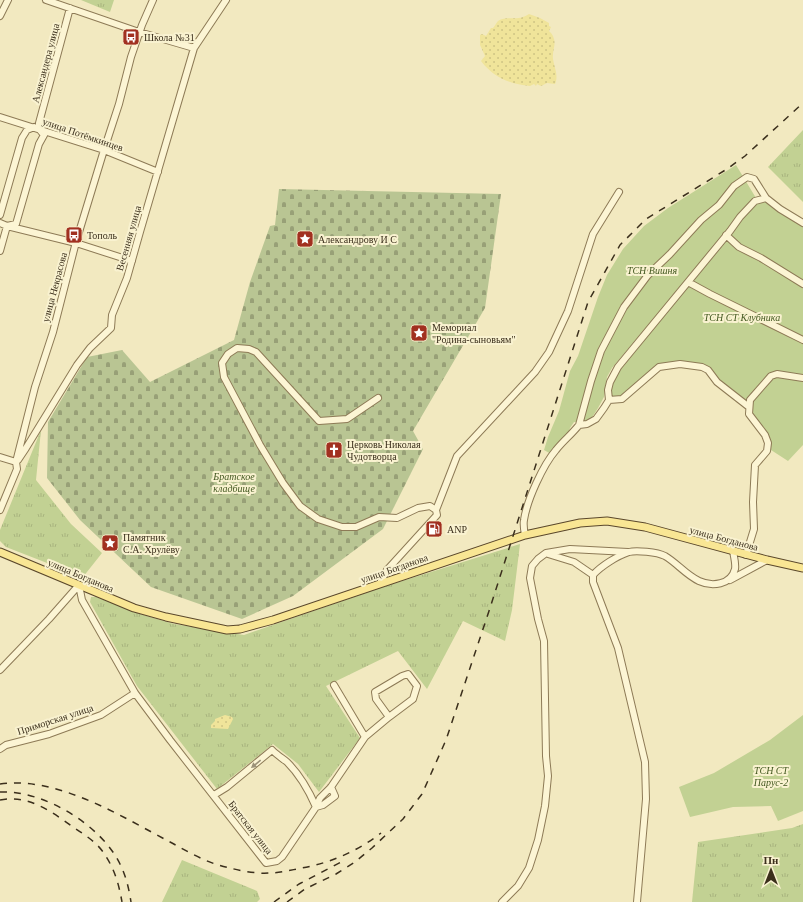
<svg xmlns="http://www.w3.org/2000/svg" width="803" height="902" viewBox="0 0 803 902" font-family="Georgia,serif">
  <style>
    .grass { fill: url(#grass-tufts) }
    .sand { fill: url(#sand-dots) }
    .cemetery { fill: url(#cemetery-stones) }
    .garden { fill: #c2d193 }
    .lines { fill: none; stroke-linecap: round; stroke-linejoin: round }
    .minor-casing { stroke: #8d7a56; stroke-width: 8 }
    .major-casing { stroke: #5a472b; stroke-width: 9 }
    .minor { stroke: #fcf5d4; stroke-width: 6 }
    .major { stroke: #f9e694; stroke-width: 7 }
    .rail { stroke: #3b2f1c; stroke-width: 1.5; stroke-dasharray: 7 7; stroke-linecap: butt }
    .oneway { fill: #9c9278 }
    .labels { text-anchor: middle; stroke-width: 4; stroke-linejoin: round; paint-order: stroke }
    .poi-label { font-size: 10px; fill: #3b2f1c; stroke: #f9f2d0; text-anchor: start }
    .street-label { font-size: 10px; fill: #3b2f1c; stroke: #f9f2d0 }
    .park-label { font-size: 10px; font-style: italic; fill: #445921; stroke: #f9f2d0 }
  </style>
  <defs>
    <pattern id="grass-tufts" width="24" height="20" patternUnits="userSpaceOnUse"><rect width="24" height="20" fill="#c2d193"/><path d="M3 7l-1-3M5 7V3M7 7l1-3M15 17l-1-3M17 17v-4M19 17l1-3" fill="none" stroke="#a8b47e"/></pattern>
    <pattern id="sand-dots" width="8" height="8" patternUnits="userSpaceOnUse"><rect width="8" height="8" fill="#f0e49a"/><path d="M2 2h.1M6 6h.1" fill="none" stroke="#cfc484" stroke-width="1.8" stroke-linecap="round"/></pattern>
    <pattern id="cemetery-stones" width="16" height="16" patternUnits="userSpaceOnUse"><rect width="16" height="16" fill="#b9c593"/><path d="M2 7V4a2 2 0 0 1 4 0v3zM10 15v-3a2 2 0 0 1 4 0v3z" fill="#98a077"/></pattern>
  </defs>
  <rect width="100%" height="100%" fill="#f2e9c0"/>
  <path class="grass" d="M81,0H114L110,12Z
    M803,130V202L768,167Z
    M41,430L36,480L71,524L102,553L83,577L6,547L0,541V530Z
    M520,544L512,610L505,641L463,621L427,689L398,651L326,686L360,738L319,792L298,764L273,744L217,789L137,686L90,602L91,597H96L140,614L174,624L244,635L383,587Z
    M803,824V902H692L698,842L792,828Z
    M182,860L257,891L260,899L257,902H162Z"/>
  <path class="sand" d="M529,14L540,18L549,23V26L551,27L549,31C552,34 553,35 554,39C556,45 552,52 553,59C554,67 559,75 555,84L547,83L541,86L537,84L536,86L534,84L530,86C510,84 494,78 481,61L485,56L480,45V35L482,34L486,36L491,28H493C495,26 496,23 498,21C506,15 518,22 529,14Z
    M225,715L232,717L233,719L228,729L211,728V725L215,721V719Z"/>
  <path class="cemetery" d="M279,189L501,194L485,308L413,431L423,449L383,529L293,596L242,619L151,587L80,520L47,478L48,422L87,357L122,350L150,382L234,340L250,282L270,226L275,225Z"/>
  <path class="garden" d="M736,165L756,198L745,207L727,232L612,368L607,377L604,397L598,408L591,419L582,422H574L570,428L568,436L551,454L544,450L548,437L559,411L570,371L578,356L598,297L607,275L623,249L644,226L668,208Z
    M765,200L803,226V445L788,461L771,450V442L766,433L738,397L703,365L658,366L622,397L611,398L610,390L623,363L756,202Z
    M803,715V811L778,821L771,806L733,807L690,817L679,787L714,773L770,740Z"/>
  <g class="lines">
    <g class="minor-casing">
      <path id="minor" d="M46,0L139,32L194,48
        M0,16L8,0
        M0,117L104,150L158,172
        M0,215L22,138L27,130L34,127
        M0,223L7,226L76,243L132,261
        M726,235L739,247L761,258L803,284
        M0,251L7,226L16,224L39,144L44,135L39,129V123L70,8
        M688,282L710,294L803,340
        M378,398L347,419L319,421L256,352L249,349L237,348L228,354L222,363L224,377L260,445L283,483L300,506L318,519L342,527H356L379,517L397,518L418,508L430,506L436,510L437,515L387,570L380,583
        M609,400L622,399L659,367L680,364L702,367L708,370L717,382L749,407
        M579,425L591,381L601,351L624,307L648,275L670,254L701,220L719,205L734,186L747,177L754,179L766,198
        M0,457L16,462
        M18,460L26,448L77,365L90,348L111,328L112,315L127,278L140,232L194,48L226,0
        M0,510L17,469L16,462L35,387L53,332L76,242L104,150L119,104L131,57L142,25L153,0
        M436,510L457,456L535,372L549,352L568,311L593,234L619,192
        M525,535C524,530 523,525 524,520C527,500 543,465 556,450C563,441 572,434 579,425L587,424L596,419L604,408L609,400L608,390L610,382L618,367L730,231L740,217L755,201L766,198L780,209L803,223
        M548,554L574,562L593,575
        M746,555L754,529L753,502L755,465L767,451L768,443L765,435L749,414L750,400L771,376L777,374L803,378
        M730,580L767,560
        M79,585L82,600L135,693L170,740L266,863L277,861L282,857L316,807C309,791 300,775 287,762C282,758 277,755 272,750L227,787L214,795
        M0,670L49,619L79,585
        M334,685L365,737
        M0,749L6,745L49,734L101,715L135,693
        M316,807L320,798L331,787L365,737L389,717L376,699L375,692L402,676L408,674L417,686L413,699L389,717
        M316,807L323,805L335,796L331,787
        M502,902L518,886L529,868L538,840L545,806L548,776L546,756L544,641L538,619L530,578L532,566L538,559L546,553L570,549L628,552
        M637,902L646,799L645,762L618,648L593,582V575C601,566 617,556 629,552C636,550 657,552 665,556C677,563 686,575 699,581C712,587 731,585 735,569C736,564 734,557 733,551"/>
    </g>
    <g class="major-casing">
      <path id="major" d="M0,552L134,608L166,617L227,630L240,629L273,620L525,535L580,523L607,521L645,527L767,560L803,568"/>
    </g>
    <use href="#minor" class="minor"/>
    <use href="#major" class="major"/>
    <path class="rail" d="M0,784C59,776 122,817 172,843C190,853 209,864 230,868C241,871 258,874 269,873C280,873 291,870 302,868C330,863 358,851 381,833
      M0,792C44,790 101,825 120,864C126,876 129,889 131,902
      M0,800C28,794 52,812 73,827C85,835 98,843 105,855C115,870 119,885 122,902
      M274,902L299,884L345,860
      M287,902L305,889L336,874L355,862L372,848L403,819L422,794L446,740L489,611L588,302L620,245L646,219L727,169L745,156L803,103"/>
  </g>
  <defs><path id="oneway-solid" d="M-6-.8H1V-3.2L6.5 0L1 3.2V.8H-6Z"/></defs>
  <use class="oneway" href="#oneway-solid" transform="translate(256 764) rotate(141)"/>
  <defs>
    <g id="bus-square" transform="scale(0.9)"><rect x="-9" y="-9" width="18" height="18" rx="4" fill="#a13020" stroke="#f9f2d0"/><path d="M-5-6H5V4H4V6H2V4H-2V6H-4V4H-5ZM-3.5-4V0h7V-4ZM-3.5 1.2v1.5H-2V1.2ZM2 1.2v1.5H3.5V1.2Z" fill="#fff"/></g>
    <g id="sight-square" transform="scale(0.9)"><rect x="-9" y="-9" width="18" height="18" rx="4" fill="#a13020" stroke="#f9f2d0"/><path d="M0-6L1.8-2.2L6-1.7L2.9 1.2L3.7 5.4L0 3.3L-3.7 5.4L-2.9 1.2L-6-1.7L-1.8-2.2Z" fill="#fff"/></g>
    <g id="church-square" transform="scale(0.9)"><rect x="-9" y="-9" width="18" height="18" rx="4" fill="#a13020" stroke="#f9f2d0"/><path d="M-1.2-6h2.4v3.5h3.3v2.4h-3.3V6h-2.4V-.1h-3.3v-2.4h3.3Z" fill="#fff"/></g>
    <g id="fuel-square" transform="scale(0.9)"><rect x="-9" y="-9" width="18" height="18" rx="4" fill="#a13020" stroke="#f9f2d0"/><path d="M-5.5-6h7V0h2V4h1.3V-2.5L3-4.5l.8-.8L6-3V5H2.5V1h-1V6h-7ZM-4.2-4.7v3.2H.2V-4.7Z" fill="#fff"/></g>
  </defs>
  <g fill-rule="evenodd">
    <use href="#bus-square" x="131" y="37"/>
    <use href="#bus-square" x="74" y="235"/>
    <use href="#sight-square" x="305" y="239"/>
    <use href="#sight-square" x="419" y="333"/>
    <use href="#church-square" x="334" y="450"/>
    <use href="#fuel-square" x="434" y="529"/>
    <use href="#sight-square" x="110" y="543"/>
  </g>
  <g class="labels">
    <g class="poi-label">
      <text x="144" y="41">Школа №31</text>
      <text x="87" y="239">Тополь</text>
      <text x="318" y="243">Александрову И С</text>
      <text x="432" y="331">Мемориал<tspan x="432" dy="12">"Родина-сыновьям"</tspan></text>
      <text x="347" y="448">Церковь Николая<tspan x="347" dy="12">Чудотворца</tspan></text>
      <text x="447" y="533">ANP</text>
      <text x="123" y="541">Памятник<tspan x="123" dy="12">С.А. Хрулёву</tspan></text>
    </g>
    <g class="street-label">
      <text transform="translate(45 63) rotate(-75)" y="4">Александера улица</text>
      <text transform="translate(83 134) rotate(19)" y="4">улица Потёмкинцев</text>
      <text transform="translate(128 238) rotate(-74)" y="4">Весенняя улица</text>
      <text transform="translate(54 287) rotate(-75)" y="4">улица Некрасова</text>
      <text transform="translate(724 538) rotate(15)" y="4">улица Богданова</text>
      <text transform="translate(394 568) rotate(-19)" y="4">улица Богданова</text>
      <text transform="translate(81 575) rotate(23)" y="4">улица Богданова</text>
      <text transform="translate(55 719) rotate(-18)" y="4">Приморская улица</text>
      <text transform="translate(251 827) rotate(52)" y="4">Братская улица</text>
    </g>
    <g class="park-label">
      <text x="652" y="274">ТСН Вишня</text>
      <text x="742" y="321">ТСН СТ Клубника</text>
      <text x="234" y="480">Братское<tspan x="234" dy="12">кладбище</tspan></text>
      <text x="771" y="774">ТСН СТ<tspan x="771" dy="12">Парус-2</tspan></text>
    </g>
  </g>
  <g transform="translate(771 870)" stroke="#f9f2d0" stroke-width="3" paint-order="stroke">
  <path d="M0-3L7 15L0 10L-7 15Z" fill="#3b2f1c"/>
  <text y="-6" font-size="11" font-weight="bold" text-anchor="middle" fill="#3b2f1c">Пн</text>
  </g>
</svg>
